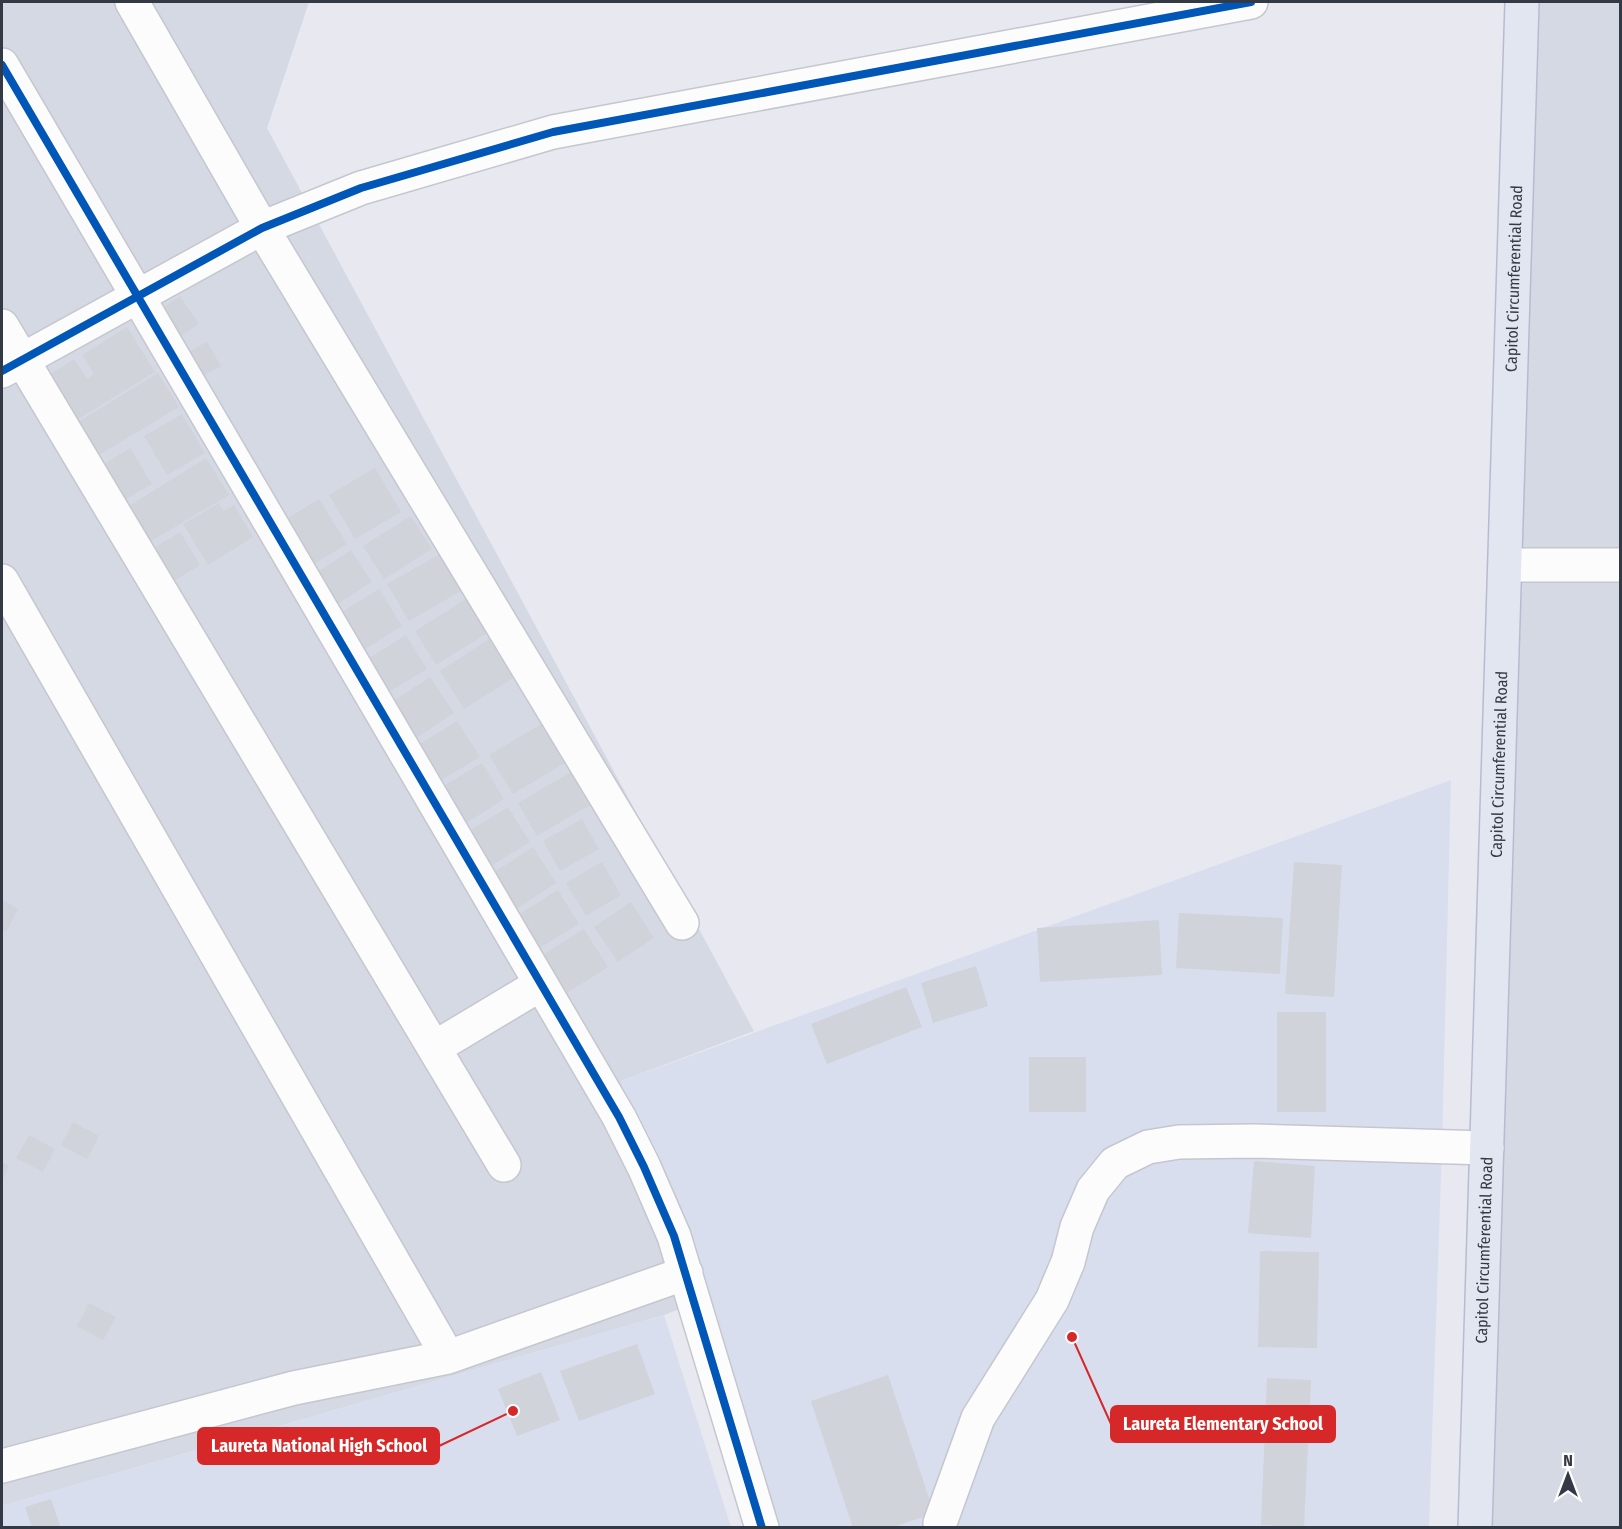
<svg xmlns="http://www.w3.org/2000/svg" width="1622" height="1529" viewBox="0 0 1622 1529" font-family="'Fira Sans Condensed',sans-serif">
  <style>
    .residential { fill: #d5d9e4 }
    .education { fill: #d9deee }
    .building { fill: #d0d3d9 }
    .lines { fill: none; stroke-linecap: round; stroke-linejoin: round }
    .minor-casing { stroke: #c5c7ce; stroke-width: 36 }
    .major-casing { stroke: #b5bcd2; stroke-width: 36 }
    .minor { stroke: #fcfcfd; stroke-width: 33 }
    .major { stroke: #e2e6f1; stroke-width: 33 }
    .cycleway-casing { stroke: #fff; stroke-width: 11 }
    .cycleway { stroke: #0057b8; stroke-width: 8 }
    .labels { text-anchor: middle; stroke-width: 6; stroke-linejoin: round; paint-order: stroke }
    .street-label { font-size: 16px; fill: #343a45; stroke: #fff }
    .leader { fill: none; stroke: #d62828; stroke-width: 2 }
    .callout-dot { fill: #d62828; stroke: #fff; stroke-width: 2 }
    .callout { fill: #d62828; stroke: #d62828; stroke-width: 2 }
    .callout-label { font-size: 18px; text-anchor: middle; font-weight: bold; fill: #fff }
  </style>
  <rect width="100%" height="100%" fill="#e8e9f0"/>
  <path class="residential" d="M2,2H309L267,128L754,1031L621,1081L696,1303L664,1315L2,1506Z
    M1532,2H1620V1527H1476Z"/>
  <path class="education" d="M1451,780L1442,1146L1429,1527H772L621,1081Z
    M664,1315L731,1527L2,1528V1506Z"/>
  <path class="building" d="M180,296L199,324L172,342L153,314Z
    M127,327L155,372L67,426L39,382L74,359L87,379L94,374L82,355Z
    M207,342L221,366L195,381L180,356Z
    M158,373L179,407L89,461L68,428Z
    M182,414L205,453L167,475L144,436Z
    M130,448L152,484L118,504L96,469Z
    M206,458L229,495L143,546L121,511Z
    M375,468L401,512L355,539L329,495Z
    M319,499L347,544L306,569L278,524Z
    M219,503L224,511L234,505L253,537L208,565L183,524Z
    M411,516L432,549L384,579L363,546Z
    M180,532L200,565L164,587L144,554Z
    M351,550L372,582L331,608L311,576Z
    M440,554L461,591L409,621L387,584Z
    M379,589L402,626L357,654L334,617Z
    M466,599L487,633L436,665L415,631Z
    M406,635L427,669L384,695L363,662Z
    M489,639L513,678L464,709L440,671Z
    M430,677L454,713L412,741L389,704Z
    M457,721L480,757L438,782L415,747Z
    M545,722L568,761L513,794L489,755Z
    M482,763L504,799L463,825L440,788Z
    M571,772L590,805L537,836L518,803Z
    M508,807L530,842L486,869L464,834Z
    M582,819L599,849L560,871L543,841Z
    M533,847L556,883L513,911L490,875Z
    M602,862L621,895L586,916L566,883Z
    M1294,862L1342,865L1334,997L1285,994Z
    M558,890L579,924L534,951L514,917Z
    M2,900L18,909L6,932L2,930Z
    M631,902L654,938L618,962L594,927Z
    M1179,913L1283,918L1280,974L1176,968Z
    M1159,920L1162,975L1040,982L1037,928Z
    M584,929L608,967L562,996L538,958Z
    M976,966L988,1006L933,1023L921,983Z
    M906,987L922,1027L827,1064L811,1024Z
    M1277,1012H1326V1112H1277Z
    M1029,1057H1086V1112H1029Z
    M73,1122L99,1136L87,1159L61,1145Z
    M29,1135L55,1149L43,1172L16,1158Z
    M1254,1161L1315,1166L1311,1238L1248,1233Z
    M2,1162L9,1166L2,1181Z
    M1260,1251L1319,1252L1317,1348L1258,1347Z
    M89,1303L116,1317L103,1340L77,1326Z
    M637,1344L655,1394L579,1421L560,1371Z
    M541,1372L560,1420L517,1436L498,1389Z
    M888,1375L934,1513L891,1528H853L811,1401Z
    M1267,1378L1311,1380L1304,1527L1261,1525Z
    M51,1499L61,1528H32L25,1507Z"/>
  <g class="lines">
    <g class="minor-casing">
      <path id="minor" d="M132,2L262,228L682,923
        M2,65L619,1117L644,1167L674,1236L762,1528
        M2,326L504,1165
        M2,371L262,228L361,188L553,132L1251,2
        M1506,565H1620
        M2,581L448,1357
        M434,1048L541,984
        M2,1466L294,1388L448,1357L686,1273
        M940,1523L978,1418L1052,1300L1068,1262L1077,1227L1093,1190L1115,1163L1148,1147L1179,1142L1254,1141L1487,1148"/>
    </g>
    <g class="major-casing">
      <g id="major">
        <path id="s1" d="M1475,1528L1522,2"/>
      </g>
    </g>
    <use href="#minor" class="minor"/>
    <use href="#major" class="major"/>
    <g class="cycleway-casing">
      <path id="cycleway" d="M2,65L619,1117L644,1167L674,1236L762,1528
        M2,371L262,228L361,188L553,132L1251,2"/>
    </g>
    <use href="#cycleway" class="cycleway"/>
  </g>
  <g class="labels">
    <g class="street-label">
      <text dy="6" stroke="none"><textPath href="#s1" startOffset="1250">Capitol Circumferential Road</textPath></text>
      <text dy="6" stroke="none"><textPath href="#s1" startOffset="764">Capitol Circumferential Road</textPath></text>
      <text dy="6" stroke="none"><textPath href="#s1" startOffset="278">Capitol Circumferential Road</textPath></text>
    </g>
  </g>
  <path class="leader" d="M1072 1337L1111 1424M513 1411L439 1446"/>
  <g class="callout-dot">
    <circle cx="1072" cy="1337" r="6"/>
    <circle cx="513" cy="1411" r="6"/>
  </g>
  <g class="callout">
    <rect x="1111" y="1406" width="224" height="36" rx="6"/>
    <rect x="198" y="1428" width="241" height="36" rx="6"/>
  </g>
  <g class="callout-label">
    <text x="1223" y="1430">Laureta Elementary School</text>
    <text x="319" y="1452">Laureta National High School</text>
  </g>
  <rect width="1622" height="1529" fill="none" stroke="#343a45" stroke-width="6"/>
  <g transform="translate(1568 1475)" stroke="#ffffff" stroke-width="4.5" paint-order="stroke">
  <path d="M0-4.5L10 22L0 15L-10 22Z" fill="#343a45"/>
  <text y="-9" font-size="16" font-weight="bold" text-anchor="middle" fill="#343a45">N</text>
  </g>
</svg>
